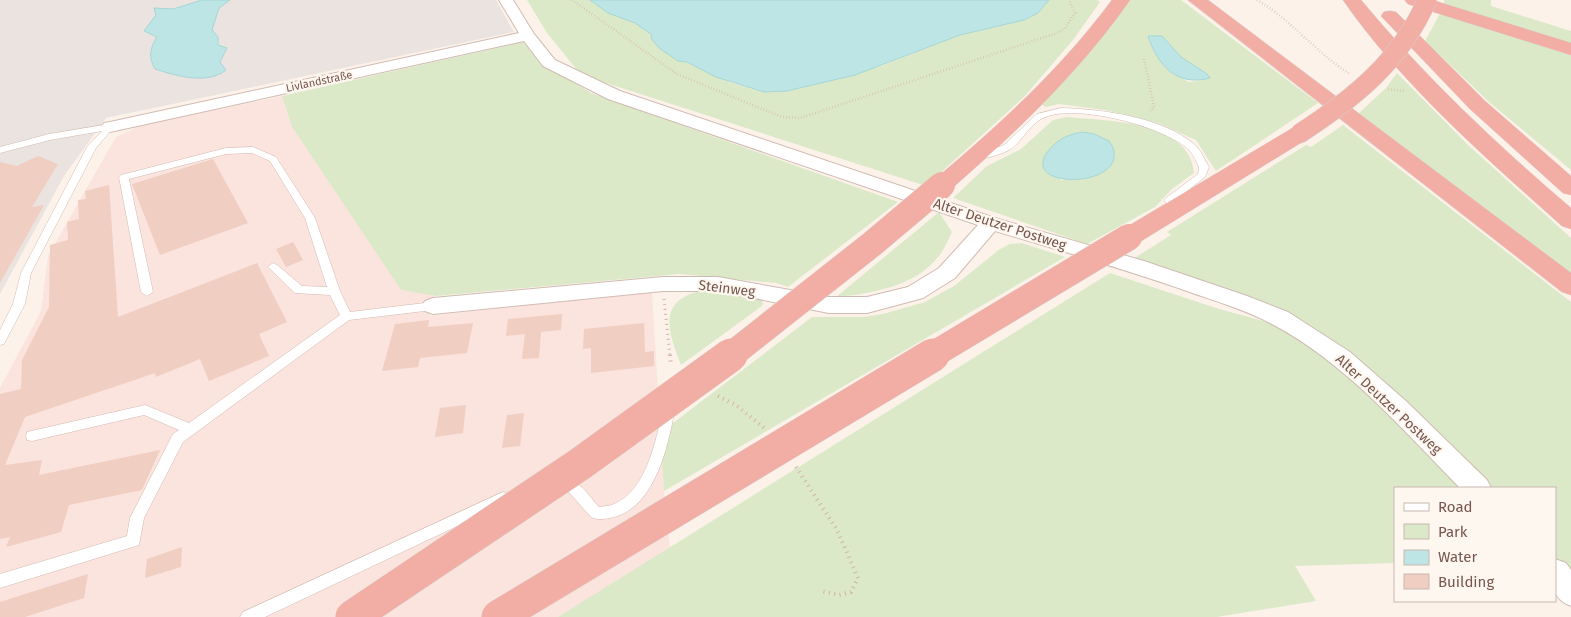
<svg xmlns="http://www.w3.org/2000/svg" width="1571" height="617" viewBox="0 0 1571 617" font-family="'Fira Sans',sans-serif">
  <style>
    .commercial { fill: #fbe3de }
    .industrial { fill: #ebe3df }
    .green { fill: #dbe9c8; fill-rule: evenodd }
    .water { fill: #bee5e5; stroke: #a5d6d6 }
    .building { fill: #f0cec2 }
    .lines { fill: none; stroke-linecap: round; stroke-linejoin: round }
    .service-casing { stroke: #d0bbb2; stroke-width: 1 }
    .minor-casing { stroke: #d0bbb2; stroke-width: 2 }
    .motorway-casing { stroke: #d9d0cd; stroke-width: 1 }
    .path-far2 { stroke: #d5b1a5; stroke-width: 2.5; stroke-dasharray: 0.5 2.5; stroke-linecap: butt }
    .path-far1 { stroke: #d5b1a5; stroke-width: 3; stroke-dasharray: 1 4; stroke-linecap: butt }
    .path { stroke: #d5b1a5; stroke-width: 4; stroke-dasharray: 1 4.5; stroke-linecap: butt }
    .service { fill: #fff; fill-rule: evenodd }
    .minor { fill: #fff; fill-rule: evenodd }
    .motorway { fill: #f2ada4; fill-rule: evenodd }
    .motorway-bridge-far2-casing { stroke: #d9d0cd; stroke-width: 20; stroke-linecap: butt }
    .motorway-bridge-far1-casing { stroke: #d9d0cd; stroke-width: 27; stroke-linecap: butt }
    .motorway-bridge-casing { stroke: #d9d0cd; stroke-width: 34; stroke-linecap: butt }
    .motorway-bridge-far2 { stroke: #f2ada4; stroke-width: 19 }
    .motorway-bridge-far1 { stroke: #f2ada4; stroke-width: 26 }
    .motorway-bridge { stroke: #f2ada4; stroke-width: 33 }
    .labels { text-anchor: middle; stroke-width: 4.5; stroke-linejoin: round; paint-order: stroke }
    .far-street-label { font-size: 11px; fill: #76564e; stroke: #fef7f0 }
    .street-label { font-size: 14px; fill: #76564e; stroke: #fef7f0 }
  </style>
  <rect width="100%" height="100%" fill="#fcf2ea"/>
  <path class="commercial" d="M282,96L292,127L401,290L435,296L430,316L652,292L664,491L670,549L558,617H0V388L41,311L48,256L116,137L140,126Z"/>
  <path class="industrial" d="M0,0H496L514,32L106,118L64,176L0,294Z"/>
  <path class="green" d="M527,0H590L608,13L635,23L652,35L678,61L687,62L729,82L759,91L771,92L798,89L881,66L960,35L1024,20L1038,13L1049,0H1097L1100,2L1073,40L1024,97L926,186L606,83L577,70L547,33Z
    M1130,0H1181L1318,103L1216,171L1196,140L1158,123L1105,110L1059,104L1046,107L1042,105ZM1162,36L1181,57L1207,74L1199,81L1189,82L1172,73Z
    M1444,0H1491V6L1571,31V43L1444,4Z
    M1441,12L1571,54V170L1489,102L1425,41Z
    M523,42L545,65L591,93L898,202L788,287L776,283L679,274L435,296L401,290L292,127L282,96Z
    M1397,73L1468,145L1571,238V273L1358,114L1386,88Z
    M1067,117C1107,121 1190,120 1194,173L1172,189L1155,207L1087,244L953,198L987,166L1021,149L1053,120ZM1073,134L1087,178L1060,180Z
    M1343,125L1571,302V578L1555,559V488H1488L1404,405L1348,355L1133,259L1171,235L1167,232L1306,145L1311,147Z
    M939,212L952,232C948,240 944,250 939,256C916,286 871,294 836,297Z
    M1022,243L1065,257L664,491L660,433L812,317H864L883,314L925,302L954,286L1000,249L1010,244Z
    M1110,273L1219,309L1279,325L1332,360L1389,410L1464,488H1395V563L1295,566L1316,601L1217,617H558Z
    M703,290L761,300L763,303L762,306L681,365C668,331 656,301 703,290Z"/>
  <path class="water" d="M202,0H230L219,8L212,30L218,37V45L227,48L220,62L226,70C207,85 177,76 155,69C148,57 150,48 157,37L144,31L156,15L154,8L173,9Z
    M590,0H1049L1038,13L1024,20L960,35L855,75L787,91L764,92L716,77L687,62L678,61L659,48L651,38L652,35L635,23L608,13Z
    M1148,36H1162L1181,57L1207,74L1210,78C1177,87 1158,66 1148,36Z
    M1083,132L1094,134L1109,141C1111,144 1114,148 1114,152C1120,189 1017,189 1049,150C1058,139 1069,134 1083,132Z"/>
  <path class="building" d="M38,156L58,164L32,207L44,205L0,283V162L17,166Z
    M213,159L248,223L160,255L132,184Z
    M109,185L118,317L257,263L287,322L259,334L269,356L209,381L200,359L156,377L155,373L25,417L5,465L42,460L39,475L160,450L142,490L69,505L61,532L6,547L10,537L0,539V394L21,389L22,360L49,307L50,245L68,240L67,222L79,219L78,200L86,199L85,191Z
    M293,242L303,260L286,267L276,249Z
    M562,314L561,330L541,332L539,358L522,359L525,334L506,336L508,319Z
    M429,320L428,327L473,323L467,353L420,358L418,367L382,371L395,324Z
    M644,323L645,352L654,351V366L591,373V348L583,349L584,329Z
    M466,405L463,433L435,437L440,408Z
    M524,413L520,446L502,448L507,415Z
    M182,547L181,567L145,578L147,559Z
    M88,574L84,598L25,617H0V602Z"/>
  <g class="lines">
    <g class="service-casing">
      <path id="service" d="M1061,108C1101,109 1162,117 1194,144C1201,150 1204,159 1209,167L1205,177L1174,201L1180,209L1178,211H1172L1164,200L1166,198L1198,174L1199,167C1196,161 1193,153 1187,148C1161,126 1080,105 1048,116C1031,121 1024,139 1011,149C1001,155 989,157 978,160L973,157L1004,145L1037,114Z
        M110,124L114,127L96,148L31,273L25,304L4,344L0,345V330L13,304L21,273L87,147L102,131L50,140L0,153V147L49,134Z
        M253,147L276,157L315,218L340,291L350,312L433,302L439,306L433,310L349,320L183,442L144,518L139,545L0,588V574L127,536L130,518L173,434L179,430L144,415L32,441L27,440L26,436L27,432L145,405L189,423L340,315L330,295L295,293L268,267L273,263L277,265L302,286L327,287L305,218L270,161L252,153L226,154L129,179L153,292L147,296L141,292L119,177L121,175L226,148Z
        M669,402L673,404L675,407C669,444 655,510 610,518C604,519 597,520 591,517L567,490L557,487L555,483L557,479C575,473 588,495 599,507C604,506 610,506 614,504C647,491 657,437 663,407L665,404Z
        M503,492L508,494L510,498L508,502L265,617H240L243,612Z"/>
    </g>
    <g class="minor-casing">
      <path id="minor" d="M499,0H513L534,34L555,60L620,91L998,219L1144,261L1247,296L1288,312L1350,352L1407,402L1487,480L1491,488H1460C1402,429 1346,363 1272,324C1246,310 1215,301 1187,291C1124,269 1059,250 995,231L955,278L923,298L867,313H829L718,291H663L433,314L425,311L422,306L425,301L433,298L663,277H718L829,297H867L908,287L939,268L978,225L608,99L543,66L524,41L110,132L104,131L101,127L104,123L110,122L519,33Z
        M1555,559L1566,563L1571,570V606C1548,597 1554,581 1555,559Z"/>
    </g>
    <g class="motorway-casing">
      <path id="motorway" d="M1112,0H1130C1079,73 1016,132 950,190L942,192L934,190L930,185L934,180C999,125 1061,69 1112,0Z
        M1188,0H1208L1571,273V295L1562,292Z
        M1343,0H1361C1424,76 1496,144 1571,208V229L1562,226C1486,158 1402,85 1343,0Z
        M1405,0H1432L1571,43V55L1408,4Z
        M1390,11L1396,12L1485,101L1571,176V195L1563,193L1470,109L1381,16L1384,12Z
        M1299,128L1307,129L1310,134L1307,139L1138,243L1129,245L1120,243L1116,237L1120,231L1291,129Z"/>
    </g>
    <path class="path-far2" d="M572,0L677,74L782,117L800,118L1057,33L1065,28L1075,13L1069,0
      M1257,0C1292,20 1316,53 1350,74
      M1144,59L1154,107L1149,112
      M1388,89L1404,91"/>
    <path class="path-far1" d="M664,299L670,356"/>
    <path class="path" d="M670,355L671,365
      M718,396L736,405L764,428
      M796,467L837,530L858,578L851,592L839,595L822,591"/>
    <use href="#service" class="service"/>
    <use href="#minor" class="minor"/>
    <use href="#motorway" class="motorway"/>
    <g class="motorway-bridge-far2-casing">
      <path id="motorway-bridge-far2" d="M1299,134C1353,99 1401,61 1427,0"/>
    </g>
    <g class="motorway-bridge-far1-casing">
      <path id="motorway-bridge-far1" d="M730,356L872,244L942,185
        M931,356L1129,237"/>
    </g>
    <g class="motorway-bridge-casing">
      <path id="motorway-bridge" d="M352,617L580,464L731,355
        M498,617L933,355"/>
    </g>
    <use href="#motorway-bridge-far2" class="motorway-bridge-far2"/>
    <use href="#motorway-bridge-far1" class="motorway-bridge-far1"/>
    <use href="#motorway-bridge" class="motorway-bridge"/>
  </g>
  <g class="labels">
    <g class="far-street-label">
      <text transform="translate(319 81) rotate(-12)" y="4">Livlandstraße</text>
    </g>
    <g class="street-label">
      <text transform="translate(1000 224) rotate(18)" y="5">Alter Deutzer Postweg</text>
      <text transform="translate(727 288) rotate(7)" y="5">Steinweg</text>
      <text transform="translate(1389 404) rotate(43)" y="5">Alter Deutzer Postweg</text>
    </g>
  </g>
  <rect x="1394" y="487" width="162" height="115" fill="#fef7f0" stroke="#c8b7af"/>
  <rect x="1404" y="503" width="25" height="8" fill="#ffffff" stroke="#c8b7af"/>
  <text x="1438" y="512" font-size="15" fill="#76564e">Road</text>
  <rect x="1404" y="524" width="25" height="15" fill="#dbe9c8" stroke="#c8b7af"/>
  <text x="1438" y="537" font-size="15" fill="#76564e">Park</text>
  <rect x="1404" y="550" width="25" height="15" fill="#bee5e5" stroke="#c8b7af"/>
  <text x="1438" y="562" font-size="15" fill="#76564e">Water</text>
  <rect x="1404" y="574" width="25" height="15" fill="#f0cec2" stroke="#c8b7af"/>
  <text x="1438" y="587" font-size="15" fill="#76564e">Building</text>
</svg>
